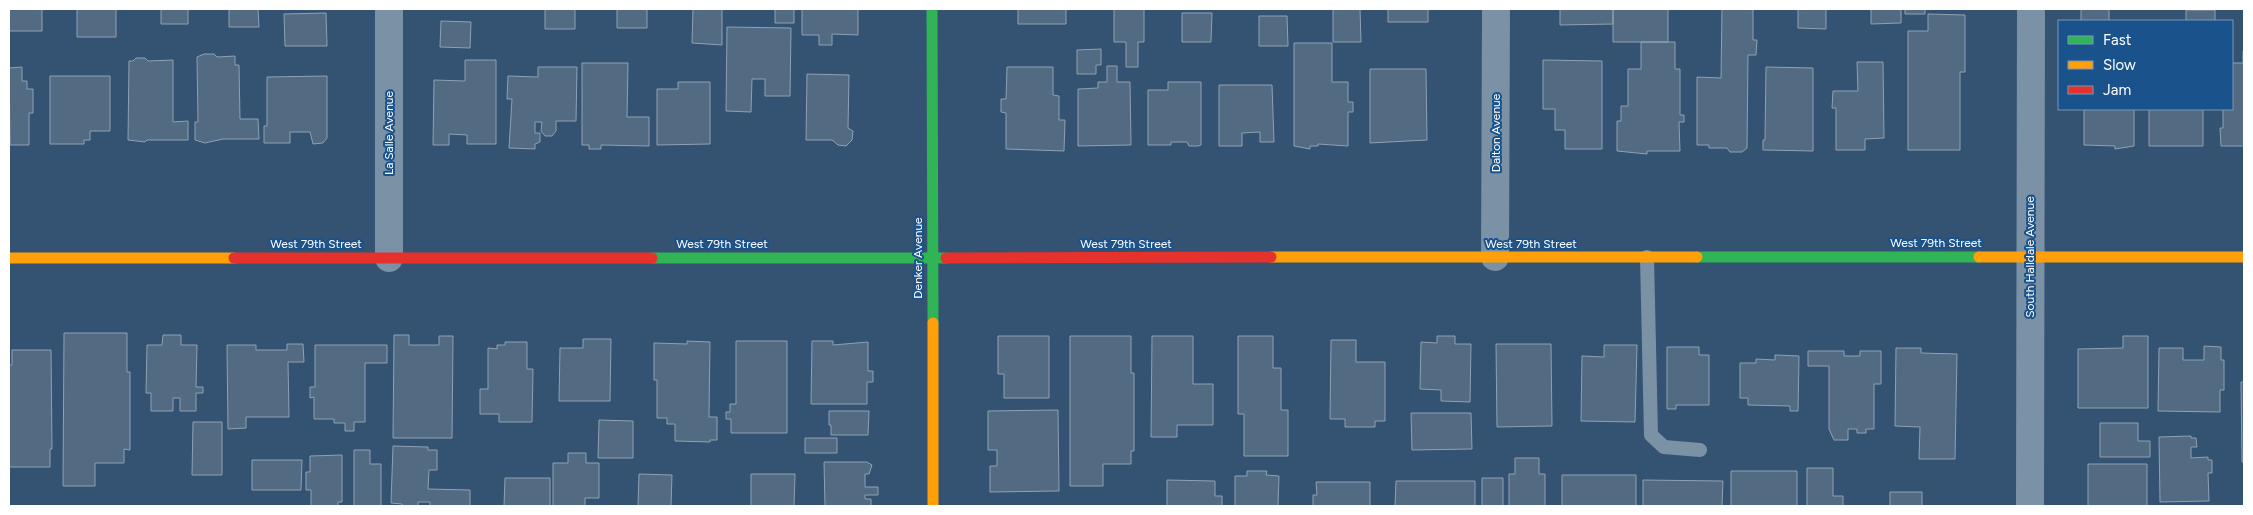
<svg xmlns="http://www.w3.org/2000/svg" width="2253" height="515" viewBox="0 0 2253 515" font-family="Figtree,sans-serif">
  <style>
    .building { fill: #526b83; stroke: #8fa1b4 }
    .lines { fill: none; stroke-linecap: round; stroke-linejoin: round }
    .lane { stroke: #7b91a6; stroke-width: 14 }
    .street { stroke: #7b91a6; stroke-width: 28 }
    .fast { stroke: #30b455; stroke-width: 11 }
    .slow { stroke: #ff9f0a; stroke-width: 11 }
    .jam { stroke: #e5322d; stroke-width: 11 }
    .labels { text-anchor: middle; stroke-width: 4; stroke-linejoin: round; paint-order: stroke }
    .street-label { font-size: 12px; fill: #fff; stroke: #1a528b }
  </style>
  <rect width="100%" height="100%" fill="#345271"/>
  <path class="building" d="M9,9H42V31H9Z
    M77,9H116V37H77Z
    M161,9H188V24H161Z
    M229,9H258L259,27H229Z
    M545,9H575V29H545Z
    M617,9H647V28H617Z
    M693,9H722V45L692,43Z
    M775,9H794V23H775Z
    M802,9H858V35L832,34V45H819V35H802Z
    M1018,9H1066V24H1018Z
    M1114,9H1144V42H1138V67H1126V42H1114Z
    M1333,9H1360L1361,42H1333Z
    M1388,9H1428V22H1388Z
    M1560,9H1613V24L1560,25Z
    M1613,9H1668V42H1613Z
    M1722,9H1753V40H1757L1756,55H1748L1747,148L1742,152H1730L1727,148H1709V145H1697V77L1721,78Z
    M1798,9H1826V29L1798,28Z
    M1871,9H1901V23L1871,24Z
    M1905,9H1925V14H1905Z
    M2081,9H2109V21H2081Z
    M2186,10H2215V21H2186Z
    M326,13L327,46H285L284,14Z
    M1182,13H1212L1211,42H1182Z
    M1928,14L1965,15V72H1960V150H1908V31H1928Z
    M1259,16H1287L1288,46H1259Z
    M441,21L471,22L470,48L440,47Z
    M727,27L791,28L790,96H765V79H752L751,112L726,111Z
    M1641,42H1675V69H1680V115H1684V122H1679L1680,151H1647V154L1617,151V121H1621V106H1628V69H1641Z
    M1294,43H1332V82H1348V102H1353V112H1348V146L1318,144V146H1310V149L1294,146Z
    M1101,49V65H1096V74H1077V50Z
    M2243,51H2244V146H2221L2220,128H2223V109H2232V63H2243Z
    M204,54H214L217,57L235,56V65H239L240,119H258L259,139H223L205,143L195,140V122H198L197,57Z
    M136,58H145L148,61L173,60V122L188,121V140H147L145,142L128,140L129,61H133Z
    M465,60H496V144H467V135L449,134V145H433L434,80L465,81Z
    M1543,60L1602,61V149H1565V130H1555V109H1543Z
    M1857,62H1883L1884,138L1865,139V150H1836V108H1832L1833,91H1858Z
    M582,63H628L627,117H649V146L601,145V149H589V145H582Z
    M1107,66H1117V82H1130L1131,145L1078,146V89L1098,88V82H1107Z
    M22,67V81H27V89H33V113H29V145H10L9,68Z
    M538,67H577L576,121H556V131L552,136H545L541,131L542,122H535V133H540V142L535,144V149L509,148L512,99H507L508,76L538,77Z
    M1007,67H1053V95L1059,96V120H1065L1064,151L1006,149V113L1001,112V99H1006Z
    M1766,67L1813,68V151L1763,150V140H1765Z
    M1370,69H1426L1427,140L1370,143Z
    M807,74L849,75L848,128L853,131L852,140L846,146L838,145L832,140H806Z
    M50,76H110V131H90V140H84V144H50Z
    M327,76V138L323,143L313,144L310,132H290V143H264V126H267V77Z
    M678,82H710V144L657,145V89H678Z
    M1168,82H1201V145L1198,146H1189L1187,142H1171V145H1148V90H1168Z
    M1219,85H1272L1274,142H1260V132L1242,133V146H1219Z
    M2084,109H2134V146L2115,149V146L2084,145Z
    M2149,109H2203V146H2149Z
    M64,333H127V372H130V450L124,449V463H95V486H63Z
    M163,335H181V345H197L196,387H203V393H196V411H180V398H173V411H151V393H146L147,345H162Z
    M394,335H409V345H439V336H453L452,438H393Z
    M998,336H1049V398H1004V374H998Z
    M1070,336H1131V373H1134V451H1131V464H1103V486H1070Z
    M1152,336H1193V384H1213V425H1177V437H1151Z
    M1238,336H1273V368H1281V410H1288V456H1244V414H1238Z
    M1437,336H1455V344H1471L1470,402L1441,401V390L1420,389L1421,342L1437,343Z
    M2123,336H2148V408H2078V349L2123,348Z
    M583,339H611L610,401H559L560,348H583Z
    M1331,340H1356V362H1385V421H1375V427H1345V419H1330Z
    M687,341L710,342L709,417H717V440H710V442L675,441V424H667V418H657V380H654V343L687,344Z
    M736,341H787V433H731V419H726V412H730V404H736Z
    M812,341H833V345L868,342V371H873V382H867V404H811Z
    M505,342H527V369H533L532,422H499V414H480V389H488V348L497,349V345H505Z
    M287,344H303L304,362H288L289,417H246V428L228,429L227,345H256V350H287Z
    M1496,344H1551L1552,426L1497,427Z
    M315,345H387V363H365V422H354V431H345V423H334V419H314V397L310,398V387H315Z
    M1604,345H1637L1635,422L1581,421L1582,356L1604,357Z
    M2204,346L2221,347V360H2224V390H2220V412L2158,411L2159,348H2183V360H2204Z
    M1667,347H1699V355H1709V405H1676V409H1667Z
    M1896,348H1921V353L1957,354L1955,459H1919L1920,427L1895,426Z
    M12,350H51L52,449H50V467H9V365H12Z
    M2244,350V462H2242L2241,382H2244Z
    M1808,351H1844V356H1860V351H1881V384H1874V429H1866V433H1857V429H1848V440H1834L1829,429V366H1808Z
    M1775,355L1799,356L1798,411H1790V406L1748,405V398H1740V363H1756V359L1775,360Z
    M1058,410L1059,491L990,492V466H997V450H988V411Z
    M829,411H869L868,435H831V425H829Z
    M1411,413H1471L1472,449L1412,450Z
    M599,420L633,421V458H598Z
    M193,422H222V475H192Z
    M2100,423H2138V441H2150V457H2100Z
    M2191,436V438H2196L2197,447H2191V458L2208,457V460H2212V473H2208L2209,501L2160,502L2159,437Z
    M805,438H837V453H805Z
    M393,446L428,447V450H437V470H429L428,489L470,490V506H430V502H418V506H402V504L391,503Z
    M354,450H370V464H381V506H354Z
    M568,453H586V463H599V498H585V506H553V463H568Z
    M342,455V502H338V506H311V490H306V472H310V456Z
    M1515,458H1539V474H1545V506H1509V474H1515Z
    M252,460H302L301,490H252Z
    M824,462H867L872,465L869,474H865V487H878V495H865V499H871V506H825Z
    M2088,464H2147V506H2088Z
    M1807,468H1833V496H1843V506H1807Z
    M1247,471H1267L1266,475L1279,476L1278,506H1235V476H1247Z
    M1731,471H1797V506H1731Z
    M639,474L672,475L671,506H638Z
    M751,474H795L794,506H751Z
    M1562,475H1636V506H1562Z
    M505,478H550V506H504Z
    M1482,478H1503V506H1482Z
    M1167,480L1215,481V496H1222V506H1167Z
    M1643,480L1723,481L1722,506H1643Z
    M1396,481H1475V506H1395Z
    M1316,482H1370V506H1313V495H1317Z
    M1890,492H1922V506H1890Z"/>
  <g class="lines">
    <path class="lane" d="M1647,257L1651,435L1664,447L1700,450"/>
    <path class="street" d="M1495,257L1496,9
      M389,258V9
      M2030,506L2031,9"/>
    <path class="fast" d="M932,9L933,323
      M1697,257H1979
      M652,258H946"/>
    <path class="slow" d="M1271,257H1697
      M1979,257H2244
      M9,258H234
      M933,323V506"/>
    <path class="jam" d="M234,258H652
      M946,258L1271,257"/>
  </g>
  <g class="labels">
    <g class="street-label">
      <text transform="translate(389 133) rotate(-90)" y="4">La Salle Avenue</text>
      <text transform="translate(1496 133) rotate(-90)" y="4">Dalton Avenue</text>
      <text x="1936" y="247">West 79th Street</text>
      <text x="316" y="248">West 79th Street</text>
      <text x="722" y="248">West 79th Street</text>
      <text x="1126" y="248">West 79th Street</text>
      <text x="1531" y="248">West 79th Street</text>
      <text transform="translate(2030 257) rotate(-90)" y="4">South Halldale Avenue</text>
      <text transform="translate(918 258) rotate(-90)" y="4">Denker Avenue</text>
    </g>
  </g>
  <rect width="2253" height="515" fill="none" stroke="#ffffff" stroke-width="20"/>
  <rect x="2058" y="20" width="175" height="90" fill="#1a528b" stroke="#7697b9"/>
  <rect x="2068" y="36" width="25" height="8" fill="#30b455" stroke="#7697b9"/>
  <text x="2103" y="45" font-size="15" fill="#ffffff">Fast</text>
  <rect x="2068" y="61" width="25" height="8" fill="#ff9f0a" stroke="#7697b9"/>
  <text x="2103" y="70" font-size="15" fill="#ffffff">Slow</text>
  <rect x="2068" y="86" width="25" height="8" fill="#e5322d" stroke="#7697b9"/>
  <text x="2103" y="95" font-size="15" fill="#ffffff">Jam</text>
</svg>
